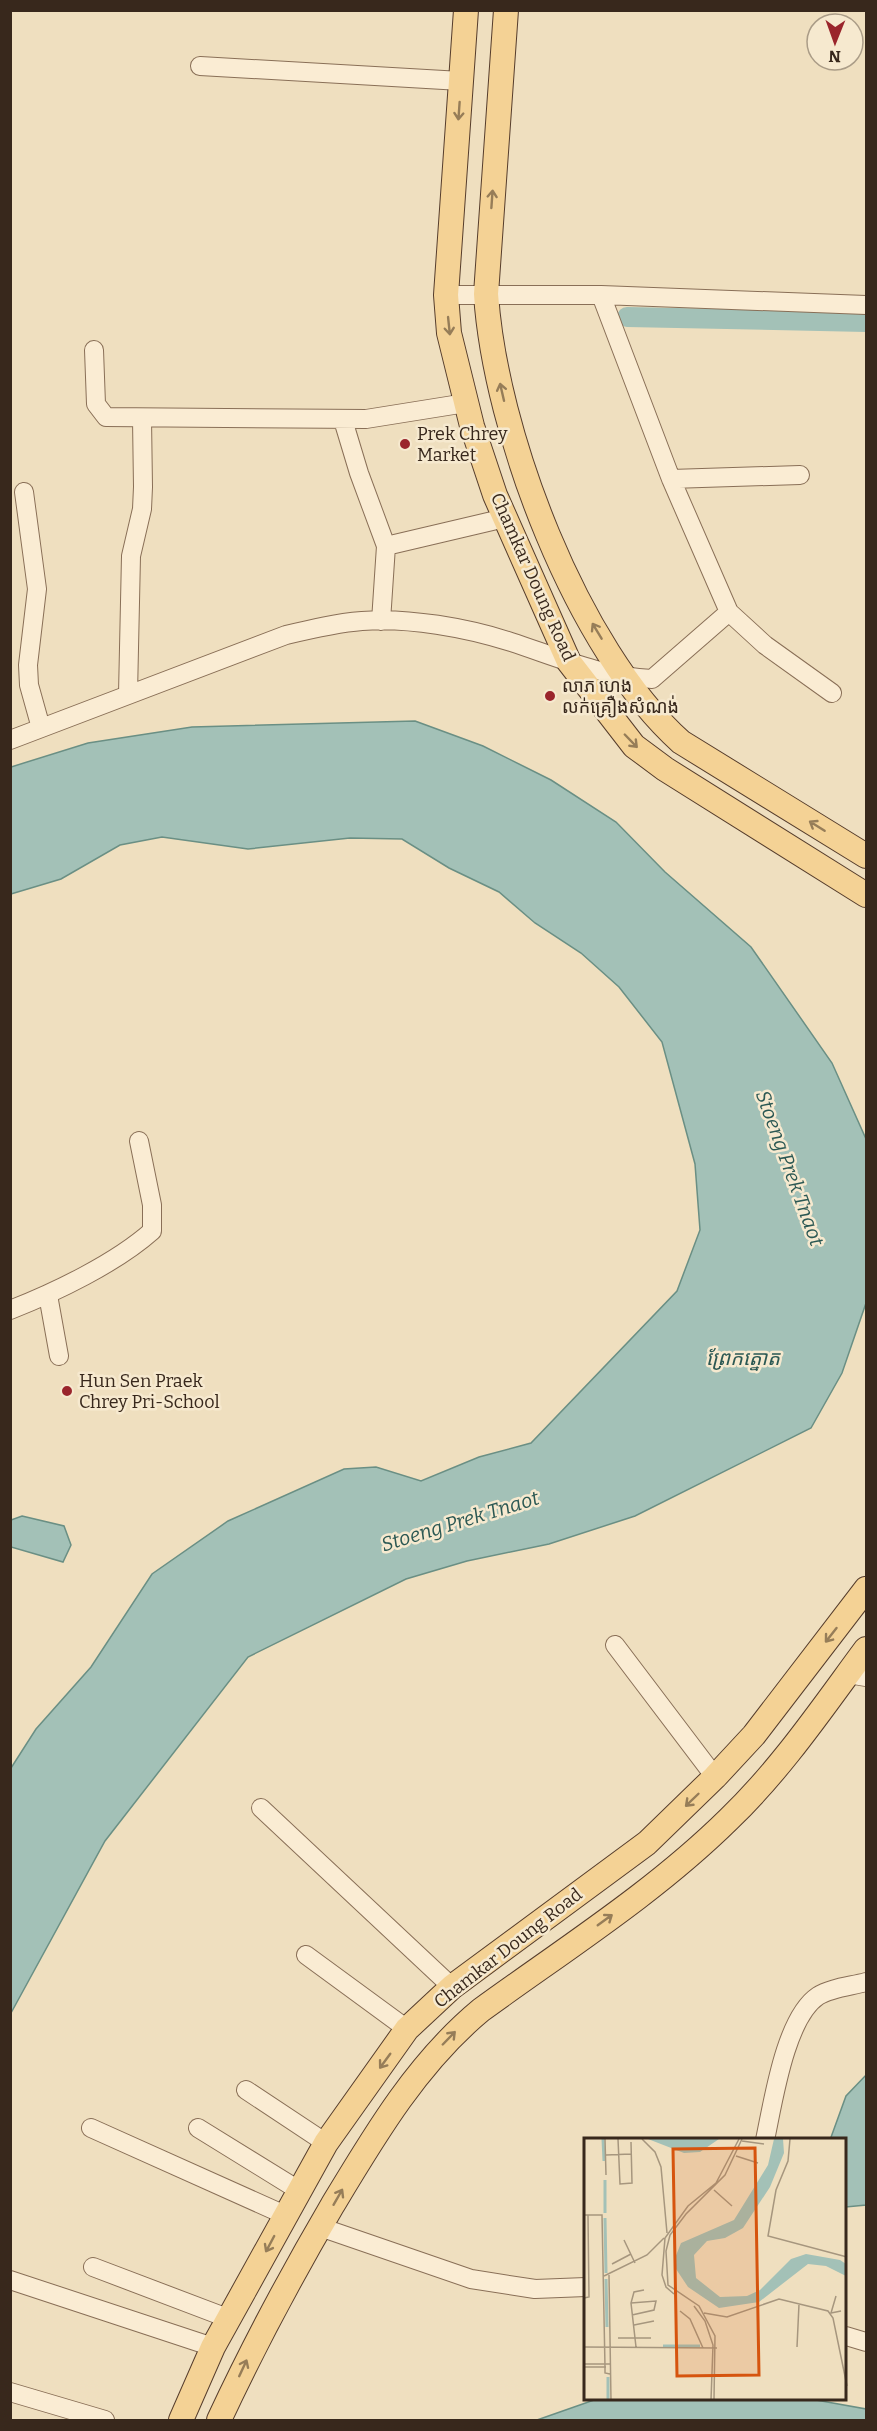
<svg xmlns="http://www.w3.org/2000/svg" width="877" height="2431" viewBox="0 0 877 2431" font-family="Bitter,'Noto Sans Khmer',serif">
  <style>
    .water { fill: #a3c1b7; stroke: #6a8f84; stroke-width: 1.5 }
    .lines { fill: none; stroke-linecap: round; stroke-linejoin: round }
    .canal { stroke: #a3c1b7; stroke-width: 20 }
    .minor-casing { stroke: #896f57; stroke-width: 20 }
    .major-casing { stroke: #563d2c; stroke-width: 26 }
    .minor { stroke: #faecd3; stroke-width: 18 }
    .major { stroke: #f4d295; stroke-width: 24 }
    .oneway { stroke: #967d58 }
    .poi-dot { fill: #9a252c; stroke: #f6e9cf; stroke-width: 2 }
    .labels { text-anchor: middle; stroke-width: 5; stroke-linejoin: round; paint-order: stroke }
    .poi-label { font-size: 18px; fill: #38281c; stroke: #f6e9cf; text-anchor: start }
    .street-label { font-size: 18px; fill: #38281c; stroke: #f6e9cf }
    .water-label { font-size: 20px; font-style: italic; fill: #2b5853; stroke: #f6e9cf }
    .inset-river { fill: none; stroke: #a3c1b7; stroke-width: 3 }
    .inset-road { fill: none; stroke: #a6967e; stroke-width: 1.5 }
    .view { fill: #d6540e; fill-opacity: 0.15; stroke: #d6540e; stroke-width: 3 }
    .inset-edge { fill: none; stroke: #38281c; stroke-width: 3 }
  </style>
  <rect width="100%" height="100%" fill="#efdfbf"/>
  <path class="water" d="M415,721L483,746L551,780L616,822L665,872L751,947L832,1063L866,1139V1303L842,1373L811,1428L635,1516L549,1544L467,1561L406,1579L248,1657L105,1841L11,2013V1768L36,1729L91,1667L152,1574L228,1521L344,1469L376,1467L421,1481L479,1457L531,1443L677,1291L700,1230L695,1164L662,1042L619,987L581,953L535,923L499,892L449,868L402,839L350,838L248,849L162,837L120,845L61,879L11,894V767L88,743L192,727Z
    M22,1516L64,1526L71,1545L63,1562L11,1547V1520Z
    M866,2075V2205L846,2207V2140H830L846,2096Z
    M594,2400H816L866,2409V2420H537Z"/>
  <g class="lines">
    <path class="canal" d="M627,317L866,322"/>
    <g class="minor-casing">
      <path id="minor" d="M200,66L461,81
        M446,295H601L866,305
        M601,295L671,479L729,612L765,645L832,693
        M94,350L96,404L106,417L366,419L466,403
        M343,420L359,473L386,546L381,621
        M671,479L800,475
        M24,492L37,589L28,665L29,685L41,728
        M386,546L505,518
        M128,694L131,556L142,509L143,487L142,419
        M10,740L286,635C311,629 336,623 362,621C407,617 468,628 511,642C557,657 602,677 652,679L729,612
        M48,1295L59,1356
        M10,1310C56,1292 116,1263 152,1231V1205L139,1141
        M615,1645L715,1777
        M848,1674L866,1677
        M261,1808L452,1987
        M306,1955L407,2029
        M246,2090L326,2143
        M91,2128L285,2215
        M198,2128L300,2191
        M765,2140C773,2103 785,2018 818,1996C830,1988 852,1986 866,1982
        M320,2227L471,2279L535,2289L586,2287
        M93,2267L230,2319
        M10,2280L213,2347
        M846,2336L866,2342
        M10,2392L105,2420"/>
    </g>
    <g class="major-casing">
      <path id="major" d="M466,10L446,295L449,333L472,426L495,495L569,662L634,746L665,769L866,895
        M506,10L486,294C495,432 577,649 681,742L866,856
        M181,2420L213,2347L326,2143L407,2029L452,1987L647,1843L715,1777L754,1735L866,1589
        M219,2420C253,2347 291,2276 332,2206C374,2136 417,2063 481,2010C565,1949 655,1892 729,1819C782,1768 823,1707 866,1649"/>
    </g>
    <use href="#minor" class="minor"/>
    <use href="#major" class="major"/>
  </g>
  <defs><path id="oneway-shaft" d="M-6 0H5M1.5-3L5.5 0L1.5 3" fill="none" stroke-width="1.6" stroke-linecap="round" stroke-linejoin="round" transform="scale(1.5)"/></defs>
  <g class="oneway">
    <use href="#oneway-shaft" transform="translate(459 111) rotate(94)"/>
    <use href="#oneway-shaft" transform="translate(492 199) rotate(-86)"/>
    <use href="#oneway-shaft" transform="translate(449 326) rotate(84)"/>
    <use href="#oneway-shaft" transform="translate(502 392) rotate(-103)"/>
    <use href="#oneway-shaft" transform="translate(597 631) rotate(-121)"/>
    <use href="#oneway-shaft" transform="translate(631 741) rotate(46)"/>
    <use href="#oneway-shaft" transform="translate(817 826) rotate(-148)"/>
    <use href="#oneway-shaft" transform="translate(831 1635) rotate(128)"/>
    <use href="#oneway-shaft" transform="translate(692 1800) rotate(136)"/>
    <use href="#oneway-shaft" transform="translate(605 1920) rotate(-36)"/>
    <use href="#oneway-shaft" transform="translate(449 2038) rotate(-46)"/>
    <use href="#oneway-shaft" transform="translate(385 2061) rotate(126)"/>
    <use href="#oneway-shaft" transform="translate(338 2197) rotate(-60)"/>
    <use href="#oneway-shaft" transform="translate(270 2244) rotate(118)"/>
    <use href="#oneway-shaft" transform="translate(243 2368) rotate(-65)"/>
  </g>
  <g class="poi-dot">
    <circle cx="405" cy="444" r="6"/>
    <circle cx="550" cy="696" r="6"/>
    <circle cx="67" cy="1391" r="6"/>
  </g>
  <g class="labels">
    <g class="poi-label">
      <text x="417" y="440">Prek Chrey<tspan x="417" dy="21">Market</tspan></text>
      <text x="562" y="692">លាភ ហេង<tspan x="562" dy="21">លក់គ្រឿងសំណង់</tspan></text>
      <text x="79" y="1387">Hun Sen Praek<tspan x="79" dy="21">Chrey Pri-School</tspan></text>
    </g>
    <g class="street-label">
      <text transform="translate(533 577) rotate(66)" y="6">Chamkar Doung Road</text>
      <text transform="translate(508 1948) rotate(-38)" y="6">Chamkar Doung Road</text>
    </g>
    <g class="water-label">
      <text transform="translate(790 1168) rotate(70)" y="7">Stoeng Prek Tnaot</text>
      <text x="743" y="1365">ព្រែកត្នោត</text>
      <text transform="translate(460 1521) rotate(-17)" y="7">Stoeng Prek Tnaot</text>
    </g>
  </g>
  <g transform="translate(584 2138)">
    <rect width="262" height="262" fill="#efdfbf"/>
    <path d="M64,1H135L116,14L100,15ZM190,1H199L200,15L186,49L159,90L141,100L123,103L110,117L112,140L136,159L163,158L176,152L207,121L222,116L256,122L262,126V138L242,128L224,126L175,164L135,170L104,149L92,131L91,120L97,105L150,82L184,27Z" fill="#a3c1b7"/>
    <path class="inset-river" d="M19,1L20,23M21,42V75M21,80L22,135M22,141L23,189M79,208H116M24,239V262"/>
    <path class="inset-road" d="M21,1L22,37M34,1L36,46L48,45L47,4M58,1L71,14L77,29L83,95M206,1L204,23L192,52L184,98L263,119M158,3L180,6M22,17L47,16M152,18L174,25M130,52L148,68M0,77H18L21,229V235L26,236M40,102L51,125M28,126L47,116M25,137L27,262M20,138L63,117L80,100M90,156L82,149L78,137L81,100L104,68L132,45L155,1M252,158L247,175L257,173M0,160L5,159L4,77M47,165L72,163L70,172L48,177M110,168L121,183L129,207L127,262M96,173L106,181L119,210M120,175L143,179L195,161L244,173L249,180L263,248M50,187L70,183M34,200H67M0,209L133,210M52,209L47,165L50,154L60,152M213,209L215,166M0,226H26M0,229H22M130,262L131,198L115,168L84,147L82,113L86,97L102,76L141,37L158,1"/>
    <path class="view" d="M171,10L175,237L93,238L89,11Z"/>
    <rect width="262" height="262" class="inset-edge"/>
  </g>
  <rect width="877" height="2431" fill="none" stroke="#38281c" stroke-width="24"/>
  <g transform="translate(835 42) rotate(181)"><circle r="28" fill="#f6e9cf" stroke="#aa9c87" stroke-width="1.5"/>
  <path d="M0-4.5L10 22L0 15L-10 22Z" fill="#9a252c"/>
  <text y="-9" font-size="16" font-weight="bold" text-anchor="middle" fill="#38281c">N</text>
  </g>
</svg>
